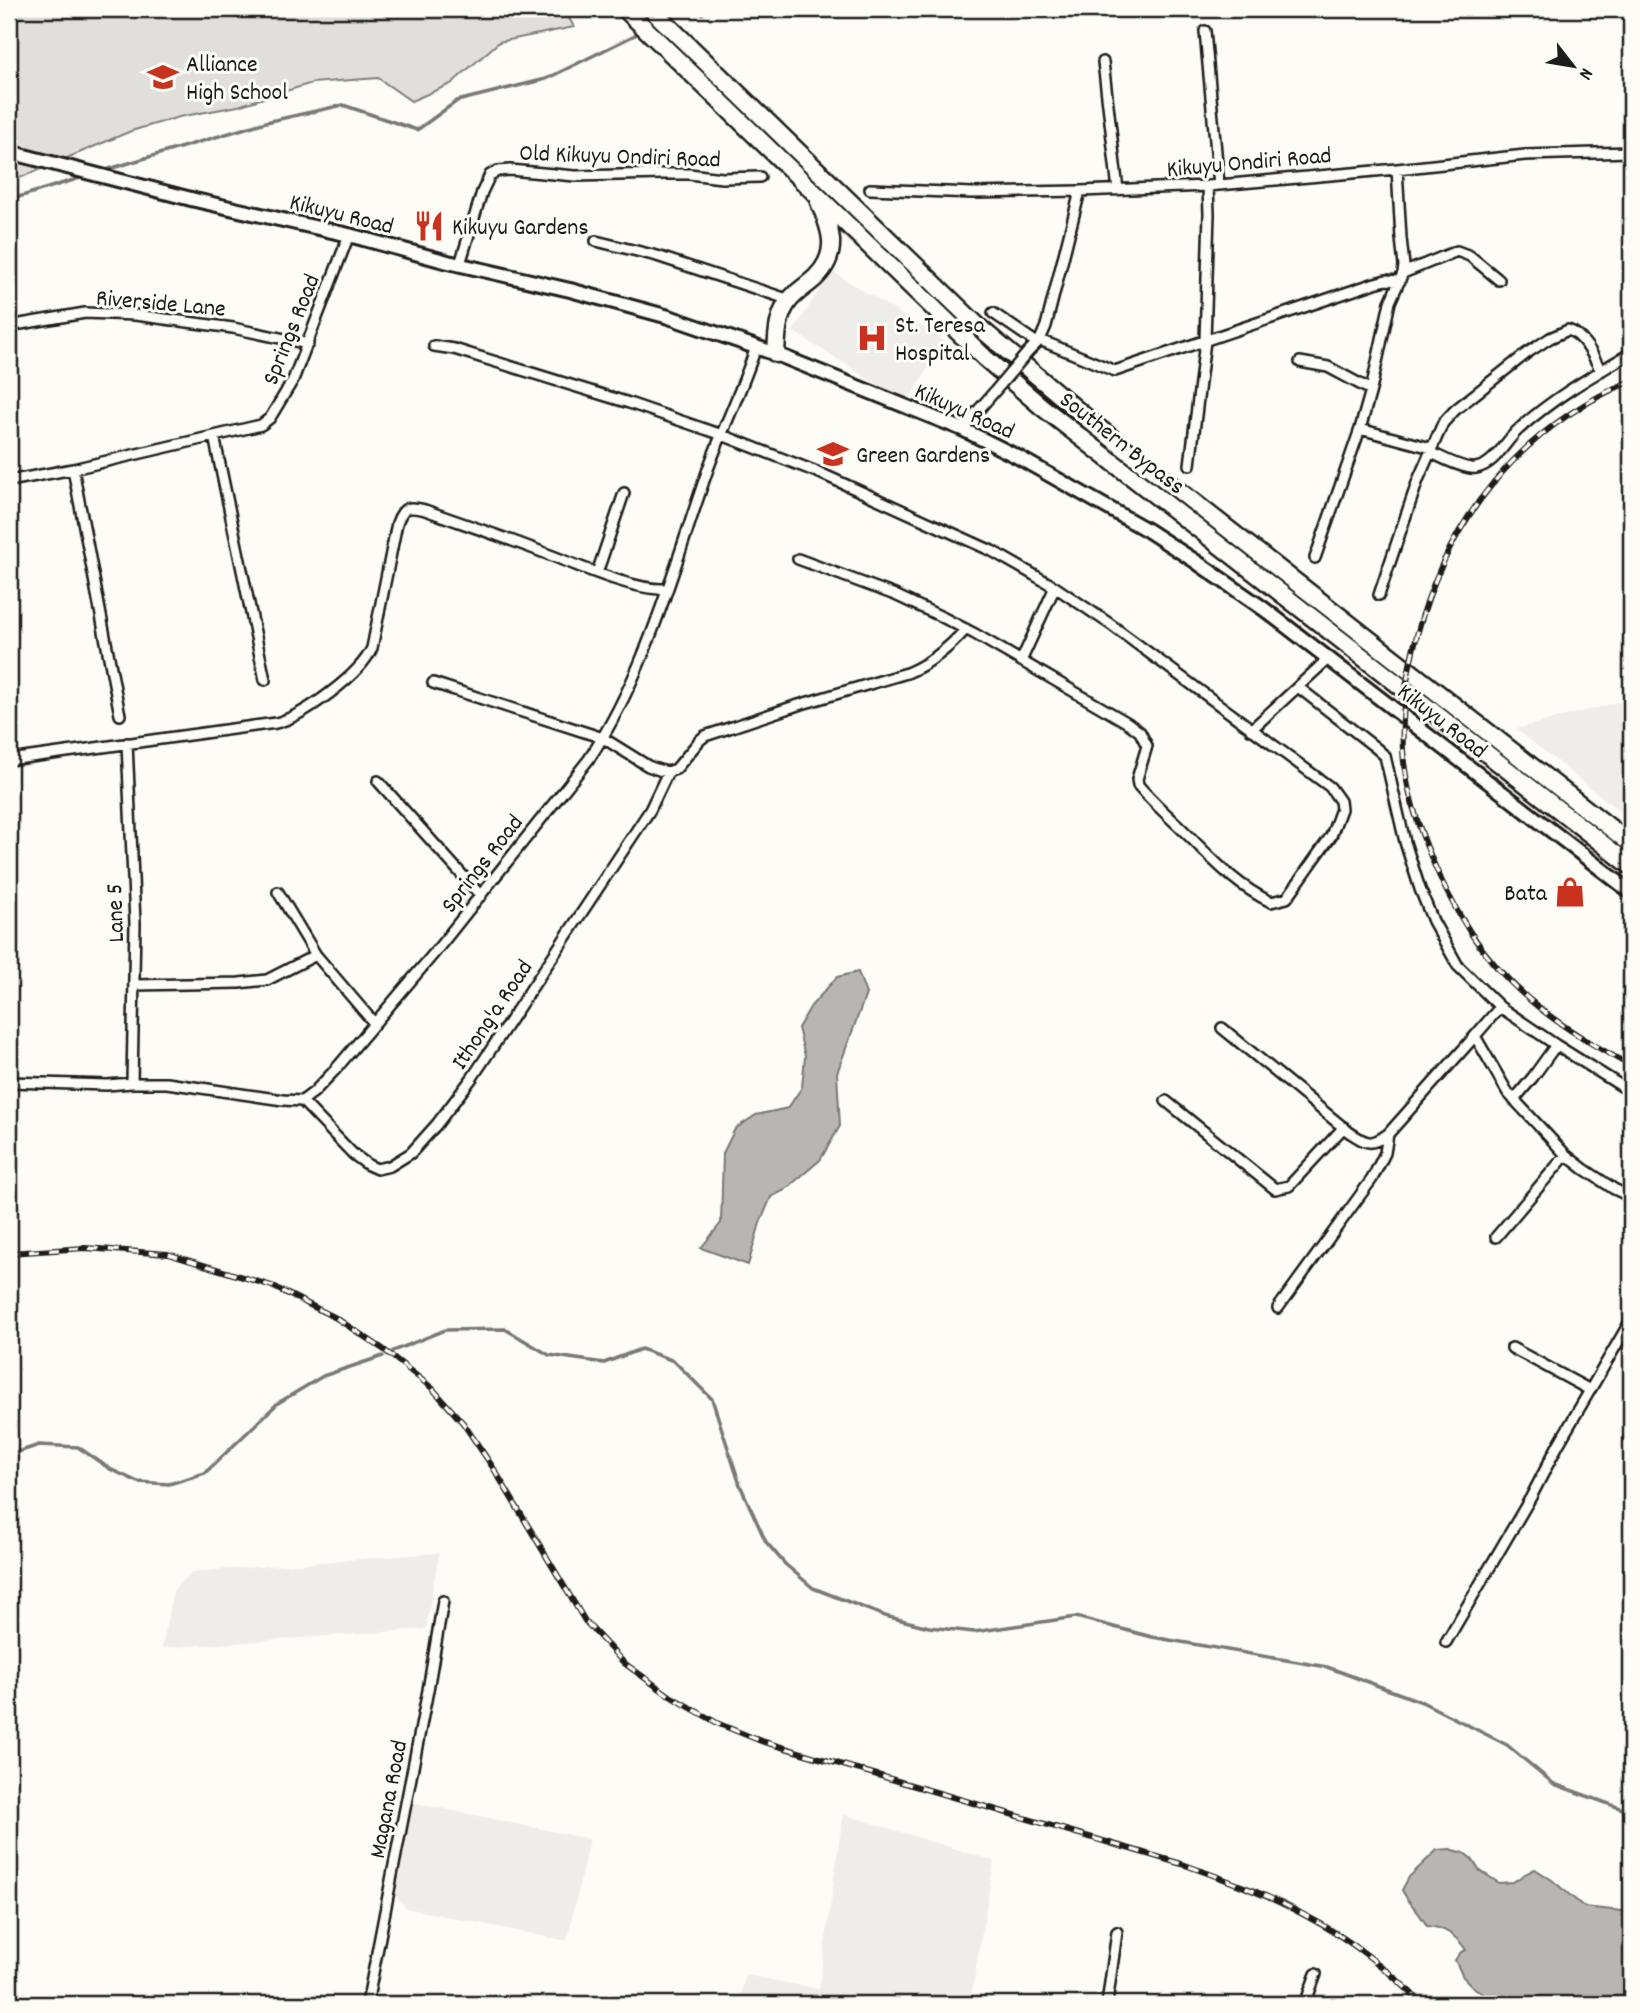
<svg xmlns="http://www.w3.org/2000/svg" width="1640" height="2013" viewBox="0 0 1640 2013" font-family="Dekko,sans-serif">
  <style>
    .built { fill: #eeede9 }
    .green { fill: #e0dfdb; stroke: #7e7e7c; stroke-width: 2 }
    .water { fill: #b7b6b2; stroke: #797876; stroke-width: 2 }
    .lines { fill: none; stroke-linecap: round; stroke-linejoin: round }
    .stream { stroke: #797876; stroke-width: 3.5 }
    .minor-casing { stroke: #1c1c1c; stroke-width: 14 }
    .secondary-casing { stroke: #1c1c1c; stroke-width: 18 }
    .trunk-casing { stroke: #1c1c1c; stroke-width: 21 }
    .minor { stroke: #fdfcf7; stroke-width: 9 }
    .secondary { stroke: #fdfcf7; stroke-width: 12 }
    .trunk { stroke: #fdfcf7; stroke-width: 16 }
    .rail-casing { stroke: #1c1c1c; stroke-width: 6 }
    .rail { stroke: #fdfcf7; stroke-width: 3.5; stroke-dasharray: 10; stroke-linecap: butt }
    .minor-bridge-casing { stroke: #1c1c1c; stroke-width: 14; stroke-linecap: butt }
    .minor-bridge { stroke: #fdfcf7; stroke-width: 9 }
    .labels { text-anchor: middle; stroke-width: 6; stroke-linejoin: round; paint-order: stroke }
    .poi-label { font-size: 24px; fill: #1c1c1c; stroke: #fdfcf7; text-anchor: start }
    .street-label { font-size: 24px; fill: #1c1c1c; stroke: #fdfcf7 }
  </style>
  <rect width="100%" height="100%" fill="#fdfcf7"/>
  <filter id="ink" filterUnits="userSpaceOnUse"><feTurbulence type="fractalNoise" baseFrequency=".0143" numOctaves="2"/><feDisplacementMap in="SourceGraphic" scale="14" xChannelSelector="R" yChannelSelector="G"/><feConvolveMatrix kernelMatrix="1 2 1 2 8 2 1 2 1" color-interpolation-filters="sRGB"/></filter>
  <g filter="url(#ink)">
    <path class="built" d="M831,271L945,341L907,403L794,332L791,335Z
      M1627,700L1631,710V820L1516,729Z
      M439,1553L426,1629L162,1648L173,1590L192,1572Z
      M411,1802L589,1839L567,1941L406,1908L392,1892Z
      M843,1814L994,1861L970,2004H739L745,1975L819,1989Z"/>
    <path class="green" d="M9,9H564L574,27L499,42L451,84L411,101L378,78L312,83L238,106L179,117L131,131L17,179L9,172Z"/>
    <path class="water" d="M858,972L866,994L837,1073L840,1126L820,1160L785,1190L771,1197L760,1223L748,1265L701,1248L721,1223L723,1153L735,1129L756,1115L788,1108L802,1087L805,1056L798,1028L811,1006L837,977Z
      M1450,1849L1464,1853L1472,1859L1479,1870L1499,1883L1513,1882L1525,1874L1535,1869L1552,1880L1584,1907L1631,1912V2004H1497L1472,1986L1463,1977L1455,1960L1461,1952L1466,1950C1456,1935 1444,1927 1427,1926C1419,1911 1409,1904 1402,1890L1409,1877L1437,1850Z"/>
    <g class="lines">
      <path class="stream" d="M702,14L709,9
        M109,169L266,122L343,105L417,130L457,101L546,79L637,34
        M9,200L80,178
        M393,1351L445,1330L505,1329L549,1355L604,1363L641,1349L674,1361L712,1399L740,1485L766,1542L785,1564L813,1588L885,1616L929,1627L974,1632L1076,1617L1152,1637L1327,1667L1422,1702L1507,1745L1554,1784L1631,1812
        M9,1455L39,1445L78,1447L110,1469L138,1482L169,1484L205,1473L278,1403L323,1376L383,1356"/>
      <g class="minor-casing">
        <path id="minor" d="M1205,31L1219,185
          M1103,62L1118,190
          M870,189L973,193L1080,191L1208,186L1397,169L1525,155L1631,152
          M596,241L657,256L790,300
          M460,264L482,192L490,175L498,171L510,170L575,176L664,174H689L722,178L760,177
          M1403,273L1457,251L1470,256L1499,280
          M993,313L1037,343
          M9,326L85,313L135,315L233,328L308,344
          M1040,340L1115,371L1375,283L1386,280L1400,281
          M434,346L454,349L629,403L722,435L822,474L992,551L1055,587L1110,624L1330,787L1340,801L1341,809L1331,836L1287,898L1271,902C1237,886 1214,861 1188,835C1171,818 1153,803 1138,785L1137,779L1147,746L1140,732L1128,723L975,634L942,617L895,595L798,559
          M1028,352L1040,340L1046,326L1080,191
          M1300,362L1328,367L1371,390
          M962,429L1001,384
          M1360,429L1431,448
          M214,436L265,680
          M1430,452C1440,457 1465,470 1476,468C1495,465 1506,440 1519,429C1553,398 1592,376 1631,353
          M1190,465L1205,341L1209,214L1208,186
          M73,469L120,715
          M9,481L73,469L261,425L270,418L293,380L349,235
          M1315,558L1360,429L1371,390L1390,302L1403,273L1404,266L1401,238L1397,169
          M597,573L624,493
          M1379,595L1418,480L1443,423L1455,410L1527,353L1550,338L1568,330C1583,334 1594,357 1601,371
          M1021,661L1055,587
          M433,683L603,738L648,766L659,770L668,772L676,769L700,740L705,736L795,706L907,673C931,663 949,648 966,629
          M1298,687L1376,748L1385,756L1405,842L1420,889L1433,921L1458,966L1500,1007L1556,1045L1631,1092
          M1251,730L1329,658
          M127,743L135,923L132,1083
          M9,760L276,723C304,716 361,674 372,648L397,523C403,506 409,506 425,510C464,524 504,537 542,552C575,564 634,591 666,589
          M378,781L481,896
          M278,892L316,955
          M135,985L239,983L267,980L316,955L374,1023
          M1500,1007L1475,1036L1508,1093L1566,1155L1584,1169L1614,1189L1631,1197
          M1222,1028L1349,1132C1366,1143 1370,1147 1388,1134L1475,1036
          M9,1082L107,1085L132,1083H167L283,1100L302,1101L314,1092L335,1070L436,951L589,759C645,676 674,567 707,472C722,430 742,390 756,347
          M1514,1100L1533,1077L1556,1045
          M302,1101L353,1154L368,1165L377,1169L390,1166L411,1153L437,1124L472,1078L650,810L668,772
          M1166,1101L1275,1189L1289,1186L1344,1127
          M1496,1237L1566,1155
          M1278,1308L1372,1179L1385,1153L1388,1134
          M1512,1348L1590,1390
          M1446,1642L1531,1497L1558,1445L1631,1320
          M367,2004L428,1690L443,1601
          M1107,2004L1117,1932
          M1305,2004L1316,1974"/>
      </g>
      <g class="secondary-casing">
        <path id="secondary" d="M9,152L195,200L349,235L448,262L570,290L669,317L776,354L962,429L1018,457L1147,530L1195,561L1264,609L1631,892"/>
      </g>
      <g class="trunk-casing">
        <path id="trunk" d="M625,9L985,358L1042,407L1631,866
          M651,9L979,327L1095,425L1631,844
          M776,354C777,336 777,317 788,302C795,292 807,286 816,277C840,253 831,229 819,202"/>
      </g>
      <use href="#minor" class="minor"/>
      <use href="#secondary" class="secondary"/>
      <use href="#trunk" class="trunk"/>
      <g class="rail-casing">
        <path id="rail" d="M1631,381C1520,428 1447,520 1417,635C1407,672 1401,711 1403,750C1406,808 1439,884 1470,932C1513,997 1565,1030 1631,1066
          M9,1253L85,1248L168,1254L272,1286L336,1318L383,1349L432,1388L463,1423L494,1469L585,1621L624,1663L670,1696L719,1724L761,1741L1185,1865C1227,1880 1269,1895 1308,1917C1347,1937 1393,1973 1422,2004"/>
      </g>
      <use href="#rail" class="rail"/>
      <g class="minor-bridge-casing">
        <path id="minor-bridge" d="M1001,384L1028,352"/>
      </g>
      <use href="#minor-bridge" class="minor-bridge"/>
    </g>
  </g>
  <defs>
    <g id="school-bare" transform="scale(2.415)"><path d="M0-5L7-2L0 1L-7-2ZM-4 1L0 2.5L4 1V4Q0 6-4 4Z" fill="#c8321e" stroke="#fdfcf7" stroke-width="2.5" paint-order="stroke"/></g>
    <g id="restaurant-bare" transform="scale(2.415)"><path d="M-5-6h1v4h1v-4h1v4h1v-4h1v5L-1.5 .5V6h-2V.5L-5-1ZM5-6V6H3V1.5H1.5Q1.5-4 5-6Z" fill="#c8321e" stroke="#fdfcf7" stroke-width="2.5" paint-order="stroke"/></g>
    <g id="hospital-bare" transform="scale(2.415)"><path d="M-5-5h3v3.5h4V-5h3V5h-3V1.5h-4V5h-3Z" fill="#c8321e" stroke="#fdfcf7" stroke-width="2.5" paint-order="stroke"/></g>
    <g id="shop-bare" transform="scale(2.415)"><path d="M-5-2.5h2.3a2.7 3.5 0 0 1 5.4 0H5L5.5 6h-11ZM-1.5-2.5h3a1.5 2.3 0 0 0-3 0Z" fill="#c8321e" stroke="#fdfcf7" stroke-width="2.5" paint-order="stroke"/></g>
  </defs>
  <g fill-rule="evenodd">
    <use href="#school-bare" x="163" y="77"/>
    <use href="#restaurant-bare" x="429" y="226"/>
    <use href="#hospital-bare" x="872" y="338"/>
    <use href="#school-bare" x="833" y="454"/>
    <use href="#shop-bare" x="1570" y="892"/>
  </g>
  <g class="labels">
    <g class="poi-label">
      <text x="186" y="71">Alliance<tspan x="186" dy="28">High School</tspan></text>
      <text x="452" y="234">Kikuyu Gardens</text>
      <text x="895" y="332">St. Teresa<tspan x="895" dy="28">Hospital</tspan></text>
      <text x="856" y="462">Green Gardens</text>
      <text x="1547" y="900" text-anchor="end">Bata</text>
    </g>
    <g class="street-label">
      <text transform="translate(620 155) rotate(2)" y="8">Old Kikuyu Ondiri Road</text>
      <text transform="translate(1249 161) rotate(-5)" y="8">Kikuyu Ondiri Road</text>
      <text transform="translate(342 213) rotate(14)" y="8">Kikuyu Road</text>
      <text transform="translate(161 302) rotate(5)" y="8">Riverside Lane</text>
      <text transform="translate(290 329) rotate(-68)" y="8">Springs Road</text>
      <text transform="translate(965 410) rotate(24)" y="8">Kikuyu Road</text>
      <text transform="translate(1123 442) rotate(38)" y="8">Southern Bypass</text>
      <text transform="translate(1443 720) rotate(38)" y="8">Kikuyu Road</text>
      <text transform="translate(481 863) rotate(-52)" y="8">Springs Road</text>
      <text transform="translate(114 913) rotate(-92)" y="8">Lane 5</text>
      <text transform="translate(491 1014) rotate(-56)" y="8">Ithong'a Road</text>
      <text transform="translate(387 1799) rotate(-79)" y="8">Magana Road</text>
    </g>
  </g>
  <rect width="1640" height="2013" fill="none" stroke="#fdfcf7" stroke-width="35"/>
  <rect x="18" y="18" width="1605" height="1978" fill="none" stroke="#1c1c1c" stroke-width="2.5" filter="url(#ink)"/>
  <g transform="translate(1573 66) rotate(121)" stroke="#fdfcf7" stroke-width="5" paint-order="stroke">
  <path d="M0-5L12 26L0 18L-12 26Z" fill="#1c1c1c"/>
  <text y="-10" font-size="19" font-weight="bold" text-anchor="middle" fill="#1c1c1c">N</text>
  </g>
</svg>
